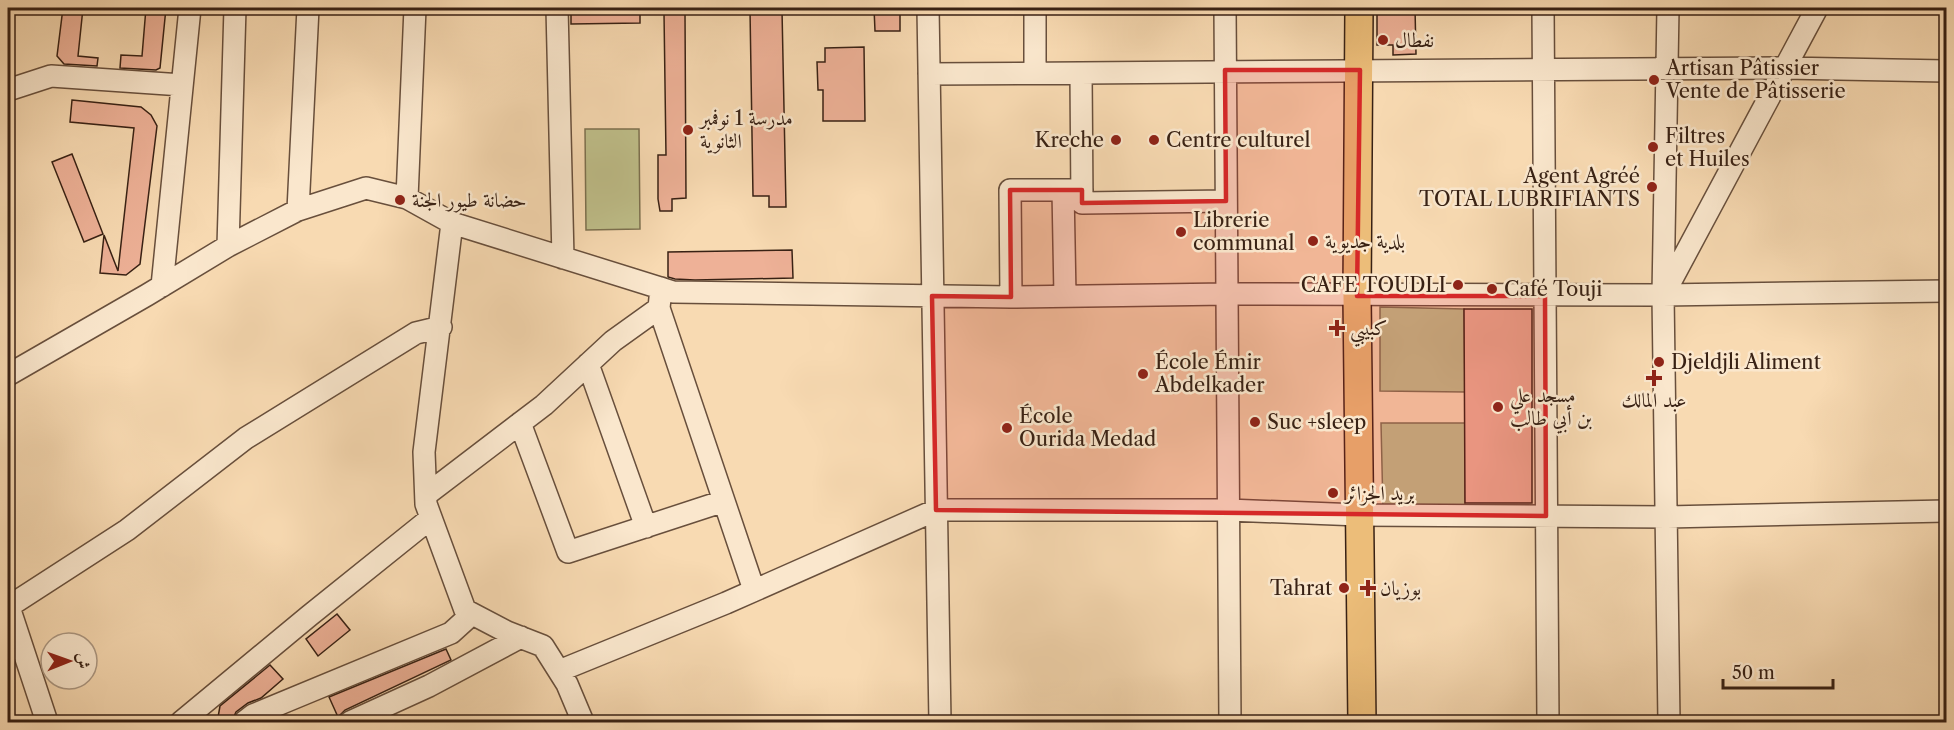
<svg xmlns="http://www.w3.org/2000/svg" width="1954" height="730" viewBox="0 0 1954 730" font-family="'Libre Caslon Text',Amiri,serif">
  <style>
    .green { fill: #bfbf8a; stroke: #7c704f; stroke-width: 1.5 }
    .building { fill: #eeb197; stroke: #382114; stroke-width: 1.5 }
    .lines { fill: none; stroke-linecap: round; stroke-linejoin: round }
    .minor-casing { stroke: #684f3c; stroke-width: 24 }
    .major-casing { stroke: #382114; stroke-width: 30 }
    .minor { stroke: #fae7cd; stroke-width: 21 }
    .major { stroke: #ecbd79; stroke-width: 27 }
    .marked { fill: #d62828; fill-opacity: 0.2; stroke: #d62828; stroke-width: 4.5; stroke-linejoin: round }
    .poi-dot { fill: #8f2418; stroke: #fae7cd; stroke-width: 2 }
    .labels { text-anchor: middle; stroke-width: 5; stroke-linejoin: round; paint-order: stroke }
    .poi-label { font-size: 20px; fill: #382114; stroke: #fae7cd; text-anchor: start }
  </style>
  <rect width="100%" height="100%" fill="#f8dab2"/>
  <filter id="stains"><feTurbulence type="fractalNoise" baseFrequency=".00333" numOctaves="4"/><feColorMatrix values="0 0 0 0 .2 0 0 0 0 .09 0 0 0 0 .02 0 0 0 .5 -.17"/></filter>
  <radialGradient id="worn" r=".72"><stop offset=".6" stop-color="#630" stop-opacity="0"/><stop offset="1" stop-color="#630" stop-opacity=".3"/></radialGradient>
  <path class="green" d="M585,129H639L640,229L586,230Z
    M1380,307L1464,309L1465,392L1380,391Z
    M1381,423H1465V510H1383Z"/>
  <path class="building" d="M63,8H83L78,56L98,58L97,66L64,64L57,56Z
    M146,8H166L160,68L156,70L120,68L121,55L142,56Z
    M571,8H640V23L571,24Z
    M874,8H900V31H875Z
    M1391,8H1415L1416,54L1393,55V45H1377V13H1391Z
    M750,10H782L786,207H769V196H753Z
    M664,13H685L686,198L672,199V211H660L658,199V155H666Z
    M864,47L865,121H823V90H818L817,62H825V48Z
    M72,100L141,107L151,115L157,126L140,264L126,275L100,273L104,235L118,271L134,128L70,122Z
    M72,154L103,234L84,242L52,162Z
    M792,250L793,278L695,280L675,279L668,277V252Z
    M1464,309H1532V503H1465Z
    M337,614L350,630L318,656L306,639Z
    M446,649L451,660L345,710L338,717L329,697Z
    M270,665L283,679L261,698L248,703L236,712L231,723H217L220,706Z"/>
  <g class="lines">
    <g class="minor-casing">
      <path id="minor" d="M557,8L563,258
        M928,8L940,722
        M1035,8V73
        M1225,8L1230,722
        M1543,8L1548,722
        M1668,8L1663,295L1669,722
        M1081,73L1082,203L1226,201
        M929,74L1784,68L1946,71
        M8,90L51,76L182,85
        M1063,190L1065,296
        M407,198L415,8
        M298,210L308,8
        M452,223L424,452L426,504L465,610L507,632L543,646L567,684L583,722
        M228,246L235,8
        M162,286L190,8
        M661,288L659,308L754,590
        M1665,292L1817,8
        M1011,297L1010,190H1082
        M588,364L646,527
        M8,375L147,295L228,246L298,210L366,188L407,198L452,223L673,292L1011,297L1227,294L1663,295L1946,291
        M520,423L568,552L724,501
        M426,495L544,405L613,341L659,308
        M8,604L47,722
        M8,607L127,530L246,438L416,333L441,327
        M559,671L726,603L936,510H1228L1359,515L1667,517L1946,511
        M181,722L309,616L431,518
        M244,722L253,715L451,633L472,614
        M350,722L429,686L521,637"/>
    </g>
    <g class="major-casing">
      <path id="major" d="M1359,8L1357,296L1362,722"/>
    </g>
    <use href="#minor" class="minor"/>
    <use href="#major" class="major"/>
  </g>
  <path class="marked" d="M1225,70H1360L1357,296H1545L1546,516L936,510L932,296L1011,297L1010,190H1082V203L1226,201Z"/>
  <g class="poi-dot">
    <circle cx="1383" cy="40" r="6"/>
    <circle cx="1654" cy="80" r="6"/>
    <circle cx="688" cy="130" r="6"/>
    <circle cx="1116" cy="140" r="6"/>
    <circle cx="1154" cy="140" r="6"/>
    <circle cx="1653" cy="147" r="6"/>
    <circle cx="1652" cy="187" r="6"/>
    <circle cx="400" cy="200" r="6"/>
    <circle cx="1181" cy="232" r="6"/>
    <circle cx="1313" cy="241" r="6"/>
    <circle cx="1458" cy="285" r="6"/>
    <circle cx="1492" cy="289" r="6"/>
    <path d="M1334 319h6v6h6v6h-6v6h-6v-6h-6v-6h6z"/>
    <circle cx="1659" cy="362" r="6"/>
    <circle cx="1143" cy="374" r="6"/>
    <path d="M1651 369h6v6h6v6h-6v6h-6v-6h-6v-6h6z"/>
    <circle cx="1498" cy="407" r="6"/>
    <circle cx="1255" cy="422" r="6"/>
    <circle cx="1007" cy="428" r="6"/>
    <circle cx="1333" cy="493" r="6"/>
    <circle cx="1344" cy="588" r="6"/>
    <path d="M1365 579h6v6h6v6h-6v6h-6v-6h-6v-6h6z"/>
  </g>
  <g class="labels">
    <g class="poi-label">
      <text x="1395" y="47">نفطال</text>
      <text x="1666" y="75">Artisan Pâtissier<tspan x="1666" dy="23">Vente de Pâtisserie</tspan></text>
      <text x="700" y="125">مدرسة 1 نوفمبر<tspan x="700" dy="23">الثانوية</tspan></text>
      <text x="1665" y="143">Filtres<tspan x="1665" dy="23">et Huiles</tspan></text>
      <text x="1104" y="147" text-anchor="end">Kreche</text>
      <text x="1166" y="147">Centre culturel</text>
      <text x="1640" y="183" text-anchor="end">Agent Agréé<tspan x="1640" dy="23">TOTAL LUBRIFIANTS</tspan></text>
      <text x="412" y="207">حضانة طيور الجنة</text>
      <text x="1193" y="227">Librerie<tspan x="1193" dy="23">communal</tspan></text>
      <text x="1325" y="248">بلدية جديوية</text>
      <text x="1446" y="292" text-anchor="end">CAFE TOUDLI</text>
      <text x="1504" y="296">Café Touji</text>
      <text x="1350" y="335">كبيبي</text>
      <text x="1155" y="369">École Émir<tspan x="1155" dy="23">Abdelkader</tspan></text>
      <text x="1671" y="369">Djeldjli Aliment</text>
      <text x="1510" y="402">مسجد علي<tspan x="1510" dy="23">بن أبي طالب</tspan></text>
      <text x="1654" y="407" text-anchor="middle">عبد المالك</text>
      <text x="1019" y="423">École<tspan x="1019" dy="23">Ourida Medad</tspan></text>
      <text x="1267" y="429">Suc +sleep</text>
      <text x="1345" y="500">بريد الجزائر</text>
      <text x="1332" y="595" text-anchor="end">Tahrat</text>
      <text x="1380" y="595">بوزيان</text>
    </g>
  </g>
  <rect width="1954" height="730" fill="none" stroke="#f8dab2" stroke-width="30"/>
  <rect x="9" y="9" width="1936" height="712" fill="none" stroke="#382114" stroke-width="3"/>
  <rect x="15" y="15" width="1924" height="700" fill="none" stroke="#382114" stroke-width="1.5"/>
  <g transform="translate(69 661) rotate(89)"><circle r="28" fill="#fae7cd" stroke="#ac9883" stroke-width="1.5"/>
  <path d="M0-4.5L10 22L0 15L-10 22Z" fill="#8f2418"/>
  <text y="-9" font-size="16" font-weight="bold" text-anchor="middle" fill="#382114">ش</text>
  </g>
  <path d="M1723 679v9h110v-9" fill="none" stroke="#382114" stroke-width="3"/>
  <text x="1732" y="679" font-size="18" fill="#382114" stroke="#fae7cd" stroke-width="4.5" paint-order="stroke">50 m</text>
  <rect width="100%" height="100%" filter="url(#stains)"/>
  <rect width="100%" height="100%" fill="url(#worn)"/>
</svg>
